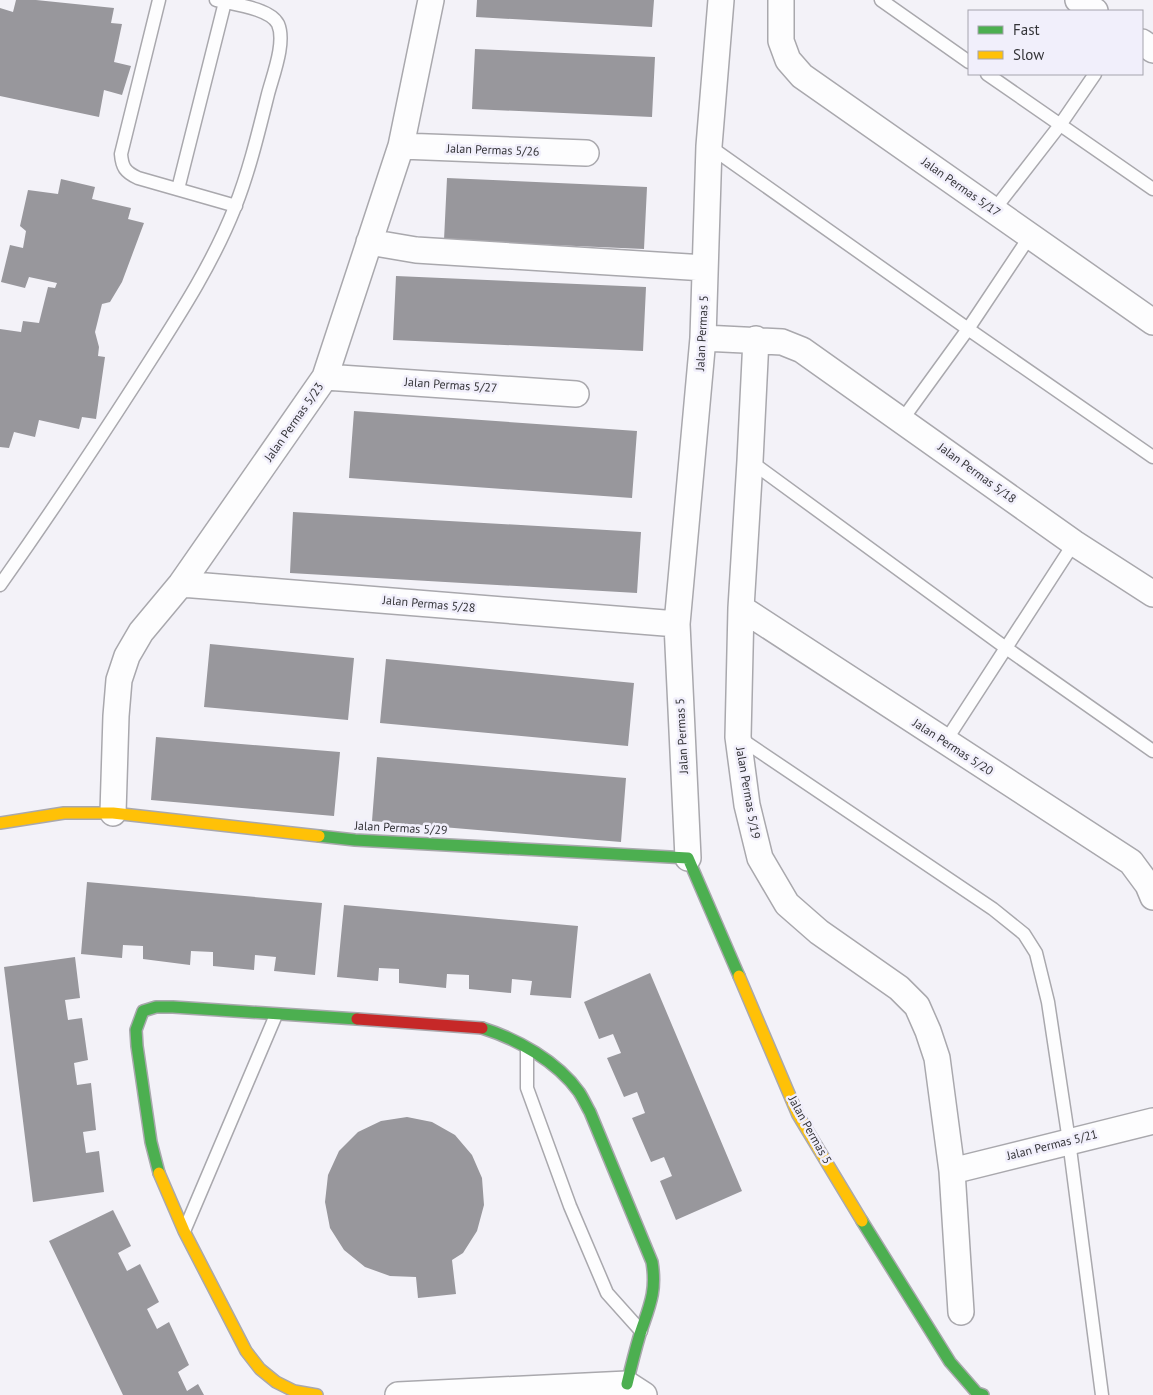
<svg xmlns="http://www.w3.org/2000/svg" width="1153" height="1395" viewBox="0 0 1153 1395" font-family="'PT Sans',sans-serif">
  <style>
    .building { fill: #98979c }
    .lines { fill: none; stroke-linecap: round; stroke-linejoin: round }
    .lane-casing { stroke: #a9a8ad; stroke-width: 15 }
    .street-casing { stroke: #a9a8ad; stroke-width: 28 }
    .fast-casing { stroke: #a9a8ad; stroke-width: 14 }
    .slow-casing { stroke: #a9a8ad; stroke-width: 14 }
    .jam-casing { stroke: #a9a8ad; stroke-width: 14 }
    .lane { stroke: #fdfdfe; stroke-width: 12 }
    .street { stroke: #fdfdfe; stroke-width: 25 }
    .fast { stroke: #4caf50; stroke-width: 11 }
    .slow { stroke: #ffc107; stroke-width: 11 }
    .jam { stroke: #c62828; stroke-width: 11 }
    .labels { text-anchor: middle; stroke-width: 5; stroke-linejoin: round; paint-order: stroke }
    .street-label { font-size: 12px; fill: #343438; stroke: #f1effb }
  </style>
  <rect width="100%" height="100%" fill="#f3f2f8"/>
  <path class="building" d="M16,0H36L114,8L111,23L122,24L114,62L131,66L122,95L104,90L99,117L0,96V8L13,12Z
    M477,0H654L652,27L476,17Z
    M475,49L655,57L652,117L472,109Z
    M447,178L647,187L644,249L444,240Z
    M61,179L95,187L92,199L131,208L128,219L144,223L122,282L110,302L102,304L95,332L99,347L98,356L105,357L96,419L82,417L79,429L39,420L35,437L14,432L9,448L0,447V329L21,332L23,321L39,323L48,287L55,288L57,283L29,277L25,288L1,282L10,245L23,248L26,231L20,226L28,190L58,194Z
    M396,276L646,287L643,351L393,340Z
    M354,411L637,431L632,498L349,478Z
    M293,512L641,532L637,593L290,573Z
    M210,644L354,658L348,720L204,707Z
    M386,659L634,683L628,746L380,723Z
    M156,737L340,752L334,816L151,800Z
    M377,757L626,778L621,842L372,821Z
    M87,882L322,903L315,975L274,971L276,957L255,955L254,970L213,966V952L191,951L190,965L143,959V946L123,945L122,958L81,954Z
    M344,905L578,926L571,998L530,995L532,981L512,979L511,993L469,989V975L447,974L446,988L399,983V969L379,968L378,981L337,977Z
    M75,957L80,998L65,1000L68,1020L82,1018L88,1060L74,1063L77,1085L91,1083L96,1130L83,1132L86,1153L99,1151L104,1192L33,1202L4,967Z
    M650,973L742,1191L676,1220L660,1181L672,1176L664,1157L651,1162L632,1118L645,1113L637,1092L624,1097L607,1058L621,1053L613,1034L599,1039L584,1002Z
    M407,1117L432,1122L455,1135L472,1155L482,1178L484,1205L477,1231L463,1253L452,1260L456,1294L418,1298L416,1277L390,1276L365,1267L344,1250L330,1228L325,1202L328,1175L339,1151L358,1132L381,1121Z
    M113,1210L131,1246L118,1253L127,1271L140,1264L159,1302L147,1309L157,1329L169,1322L189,1365L178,1372L187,1391L198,1384L204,1395H123L49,1241Z"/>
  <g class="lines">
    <g class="lane-casing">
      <path id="lane" d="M159,0L121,154C122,167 125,172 138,178L236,206
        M881,0L969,62
        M987,74L1153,189
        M709,146L968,329L1153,457
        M178,189L225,2
        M994,210L1060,125L1095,74
        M902,420L968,329L1030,236
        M750,461L1006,648L1153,751
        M0,585C48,517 94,448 139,378C174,323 211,268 235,207C249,172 259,130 268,94C273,75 286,42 278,24C270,8 232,4 216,0
        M738,737L993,909L1024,934L1036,953L1048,1002L1069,1141L1102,1395
        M945,742L1074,543
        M527,1049V1088L570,1206L607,1293L641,1331
        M185,1229L276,1015"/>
    </g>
    <g class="street-casing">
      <path id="street" d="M781,0V41L788,60L802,76L1153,322
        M1078,0L1095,11
        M1142,42L1153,50
        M401,146L586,153
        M369,242L416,250L705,268
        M703,338L782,342L802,350L1074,543L1153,594
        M756,339L750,461L741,608L738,737L747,805L760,858L787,904L819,932L899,988L917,1006L928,1031L937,1058L952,1171L961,1312
        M325,377L576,394
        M181,584L677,624
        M741,608L1131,862L1148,885L1153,897
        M113,813L116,716L119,680L127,656L141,632L181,584L325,377L401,146L431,0
        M688,858L677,624L703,338L709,146L721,0
        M952,1171L1153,1121
        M398,1395L627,1384L644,1395"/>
    </g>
    <g class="fast-casing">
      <path id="fast" d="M319,836L355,840L688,858L739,976
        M482,1028C517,1039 557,1061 579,1092C583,1098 586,1105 590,1112L652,1262C657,1292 649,1307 640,1334C635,1351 631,1367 627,1384
        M159,1173L151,1142L137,1046L136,1030L143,1011L156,1007H173L357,1019
        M862,1221L950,1362L977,1393L983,1395"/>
    </g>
    <g class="slow-casing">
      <path id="slow" d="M0,823L64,813H113L319,836
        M739,976L798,1115L862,1221
        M159,1173L184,1231L246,1351L260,1369L276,1382L294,1391L317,1395"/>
    </g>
    <g class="jam-casing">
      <path id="jam" d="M357,1019L482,1028"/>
    </g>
    <use href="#lane" class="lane"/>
    <use href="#street" class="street"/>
    <use href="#fast" class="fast"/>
    <use href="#slow" class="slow"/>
    <use href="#jam" class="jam"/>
  </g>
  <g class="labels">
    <g class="street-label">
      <text transform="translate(493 150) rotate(2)" y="4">Jalan Permas 5/26</text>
      <text transform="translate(961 187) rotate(35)" y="4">Jalan Permas 5/17</text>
      <text transform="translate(702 333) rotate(-87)" y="4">Jalan Permas 5</text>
      <text transform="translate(451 385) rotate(4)" y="4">Jalan Permas 5/27</text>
      <text transform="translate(294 422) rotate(-55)" y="4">Jalan Permas 5/23</text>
      <text transform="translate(977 473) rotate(36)" y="4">Jalan Permas 5/18</text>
      <text transform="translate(429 604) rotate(5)" y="4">Jalan Permas 5/28</text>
      <text transform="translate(682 736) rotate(-93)" y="4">Jalan Permas 5</text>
      <text transform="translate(953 747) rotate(33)" y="4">Jalan Permas 5/20</text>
      <text transform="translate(748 793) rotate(80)" y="4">Jalan Permas 5/19</text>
      <text transform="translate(401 828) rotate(3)" y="4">Jalan Permas 5/29</text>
      <text transform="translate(810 1130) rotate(61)" y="4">Jalan Permas 5</text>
      <text transform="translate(1052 1145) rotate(-14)" y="4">Jalan Permas 5/21</text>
    </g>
  </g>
  <rect x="968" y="10" width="175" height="65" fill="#f1effb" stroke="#a5a4ad"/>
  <rect x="978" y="26" width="25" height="8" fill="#4caf50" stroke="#a5a4ad"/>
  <text x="1013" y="35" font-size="15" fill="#343438">Fast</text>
  <rect x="978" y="51" width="25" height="8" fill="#ffc107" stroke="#a5a4ad"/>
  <text x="1013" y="60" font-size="15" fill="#343438">Slow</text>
</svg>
